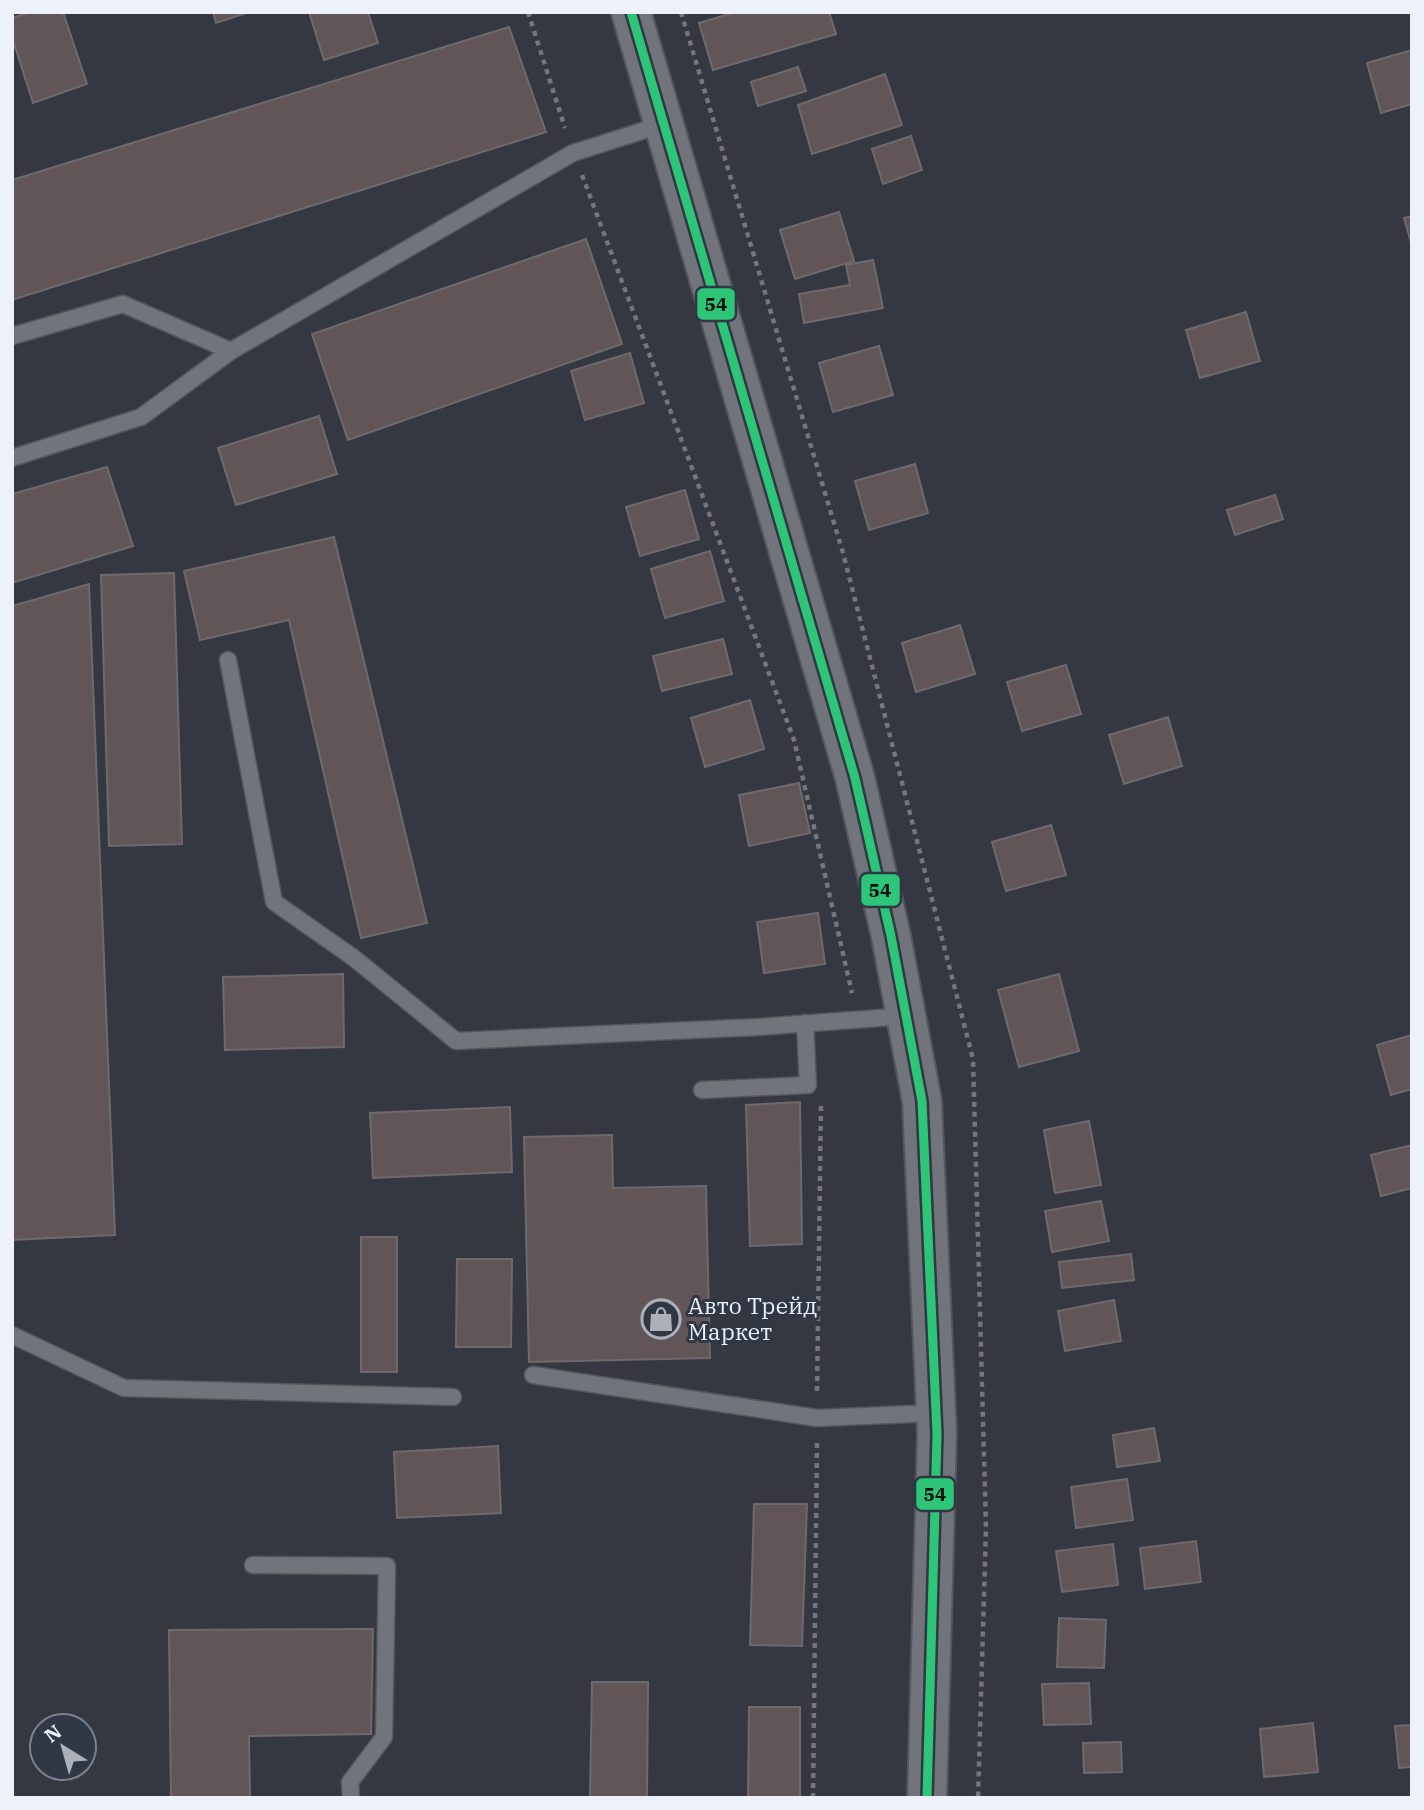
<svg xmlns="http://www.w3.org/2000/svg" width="1424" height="1810" viewBox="0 0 1424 1810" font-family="'IBM Plex Serif',serif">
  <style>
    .building { fill: #625558; stroke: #6d6a6d; stroke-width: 2 }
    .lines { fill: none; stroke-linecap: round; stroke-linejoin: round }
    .service-casing { stroke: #53575d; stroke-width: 19 }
    .secondary-casing { stroke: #53575d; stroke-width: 42 }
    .path { stroke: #74767c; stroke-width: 4.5; stroke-dasharray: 5 5; stroke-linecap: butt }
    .service { stroke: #71747a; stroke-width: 16 }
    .secondary { stroke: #71747a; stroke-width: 38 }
    .bus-1-casing { stroke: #303745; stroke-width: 14 }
    .bus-1 { stroke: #2dc577; stroke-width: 9 }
    .labels { text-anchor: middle; stroke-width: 6; stroke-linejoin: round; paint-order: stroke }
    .poi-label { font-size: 23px; fill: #ecf1fa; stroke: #303745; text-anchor: start }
    .line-badge { stroke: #303745; stroke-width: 2.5 }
    .pale-badge-label { font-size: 19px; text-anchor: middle; font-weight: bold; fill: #111 }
  </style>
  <rect width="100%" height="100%" fill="#353840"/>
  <path class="building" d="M31,12H63L87,84L33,103L12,37V18Z
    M213,12H249L216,23Z
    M309,12H368L378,43L324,60Z
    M736,12H829L836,34L713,70L699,23Z
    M509,27L546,132L12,300V180Z
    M1412,50V104L1381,113L1367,63Z
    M798,67L806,91L758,106L751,82Z
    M885,74L902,125L812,154L798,105Z
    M911,136L922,170L883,184L872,149Z
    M839,212L854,261L795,279L780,230Z
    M1412,216V246L1404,218Z
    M586,239L622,344L348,440L312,334Z
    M873,260L883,308L804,323L799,294L850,285L846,265Z
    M1246,312L1260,361L1200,378L1186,330Z
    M879,346L893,395L833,412L819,363Z
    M630,353L644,403L585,420L571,371Z
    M319,416L337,474L236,505L218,448Z
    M915,464L928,513L869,530L855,481Z
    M107,467L133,546L12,583V494Z
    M685,490L699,539L640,556L626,507Z
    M1275,495L1283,519L1235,535L1227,510Z
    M334,537L427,923L361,938L289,620L200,640L184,571Z
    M710,551L724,601L665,618L651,569Z
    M174,573L182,844L109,846L101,575Z
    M89,584L115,1235L12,1240V606Z
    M960,625L975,674L916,692L902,643Z
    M723,639L732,674L662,691L653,656Z
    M1066,665L1081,714L1022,731L1007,682Z
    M750,700L764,749L705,767L691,718Z
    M1168,717L1182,766L1124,784L1109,735Z
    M799,783L810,833L749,846L739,795Z
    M1051,825L1066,875L1006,891L992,842Z
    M818,913L825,964L764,973L757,922Z
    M343,974L344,1047L225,1050L223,977Z
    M1059,974L1079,1051L1019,1067L998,990Z
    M1412,1035V1089L1391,1095L1377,1045Z
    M800,1102L802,1244L750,1246L746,1105Z
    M510,1107L512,1172L373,1178L370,1113Z
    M1089,1121L1101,1185L1055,1193L1044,1130Z
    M612,1135L613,1188L706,1186L710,1358L529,1362L524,1137Z
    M1412,1145V1188L1381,1196L1371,1155Z
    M1101,1201L1109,1241L1052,1252L1045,1211Z
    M361,1237H397V1372H361Z
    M1131,1254L1134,1280L1062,1288L1059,1262Z
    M457,1259H512L511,1347H456Z
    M1114,1300L1121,1341L1065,1351L1058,1311Z
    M1154,1428L1160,1461L1117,1467L1113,1435Z
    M498,1446L501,1513L397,1518L394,1452Z
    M1127,1479L1133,1520L1076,1528L1071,1487Z
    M754,1504H807L802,1646L750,1645Z
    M1196,1541L1201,1582L1145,1589L1140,1548Z
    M1113,1544L1118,1585L1062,1592L1056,1551Z
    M1059,1618L1106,1620L1104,1668L1057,1667Z
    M373,1629L371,1734L249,1736L250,1798H171L169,1630Z
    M592,1682H648L647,1798H590Z
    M1089,1683L1091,1724L1044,1725L1042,1684Z
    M749,1707H800V1798H748Z
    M1313,1723L1318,1772L1264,1777L1260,1729Z
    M1412,1725V1767L1399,1768L1395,1726Z
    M1121,1742L1122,1772L1084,1773L1083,1743Z"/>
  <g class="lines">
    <g class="service-casing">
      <path id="service" d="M12,336L123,304L231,351
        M12,458L141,417L231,351L573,153L664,124
        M228,660L274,902L354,958L456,1041L758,1027L906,1016
        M702,1090L808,1085L805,1023
        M12,1335L124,1388L453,1397
        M533,1375L817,1418L936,1413
        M253,1565L387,1566L384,1737L350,1782L351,1798"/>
    </g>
    <g class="secondary-casing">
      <path id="secondary" d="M631,12L855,778L891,936L922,1101L937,1434L927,1798"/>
    </g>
    <path class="path" d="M528,12L565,128
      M681,12L843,553L973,1059L986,1528L978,1798
      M582,175L794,740L852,993
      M817,1391L821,1106
      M813,1798L817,1442"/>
    <use href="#service" class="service"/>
    <use href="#secondary" class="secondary"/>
    <g class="bus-1-casing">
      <path id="bus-1" d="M631,12L855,778L891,936L922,1101L937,1434L927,1798"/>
    </g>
    <use href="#bus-1" class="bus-1"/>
  </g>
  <defs>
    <g id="shop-ring" transform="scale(2.0125)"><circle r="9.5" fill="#303745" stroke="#acb0b9" stroke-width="1.5"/><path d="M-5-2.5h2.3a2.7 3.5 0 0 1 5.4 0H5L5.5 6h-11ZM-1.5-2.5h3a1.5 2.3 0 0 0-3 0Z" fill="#acb0b9"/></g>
  </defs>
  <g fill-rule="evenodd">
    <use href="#shop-ring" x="661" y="1319"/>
  </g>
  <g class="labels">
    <g class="poi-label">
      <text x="688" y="1314">Авто Трейд<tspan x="688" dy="26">Маркет</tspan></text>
    </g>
  </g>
  <g class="line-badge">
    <rect x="696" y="287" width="40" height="34" rx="7" fill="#2dc577"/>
    <rect x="860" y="873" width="41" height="34" rx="7" fill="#2dc577"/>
    <rect x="915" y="1477" width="40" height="34" rx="7" fill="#2dc577"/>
  </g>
  <g class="pale-badge-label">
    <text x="716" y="311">54</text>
    <text x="880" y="897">54</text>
    <text x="935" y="1501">54</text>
  </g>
  <rect width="1424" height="1810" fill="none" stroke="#ecf1fa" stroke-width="28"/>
  <g transform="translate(63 1747) rotate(323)"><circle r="33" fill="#303745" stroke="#7b818d" stroke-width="2"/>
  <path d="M0-5L12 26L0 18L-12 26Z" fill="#acb0b9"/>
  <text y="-10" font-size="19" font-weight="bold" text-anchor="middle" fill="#ecf1fa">N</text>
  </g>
</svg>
